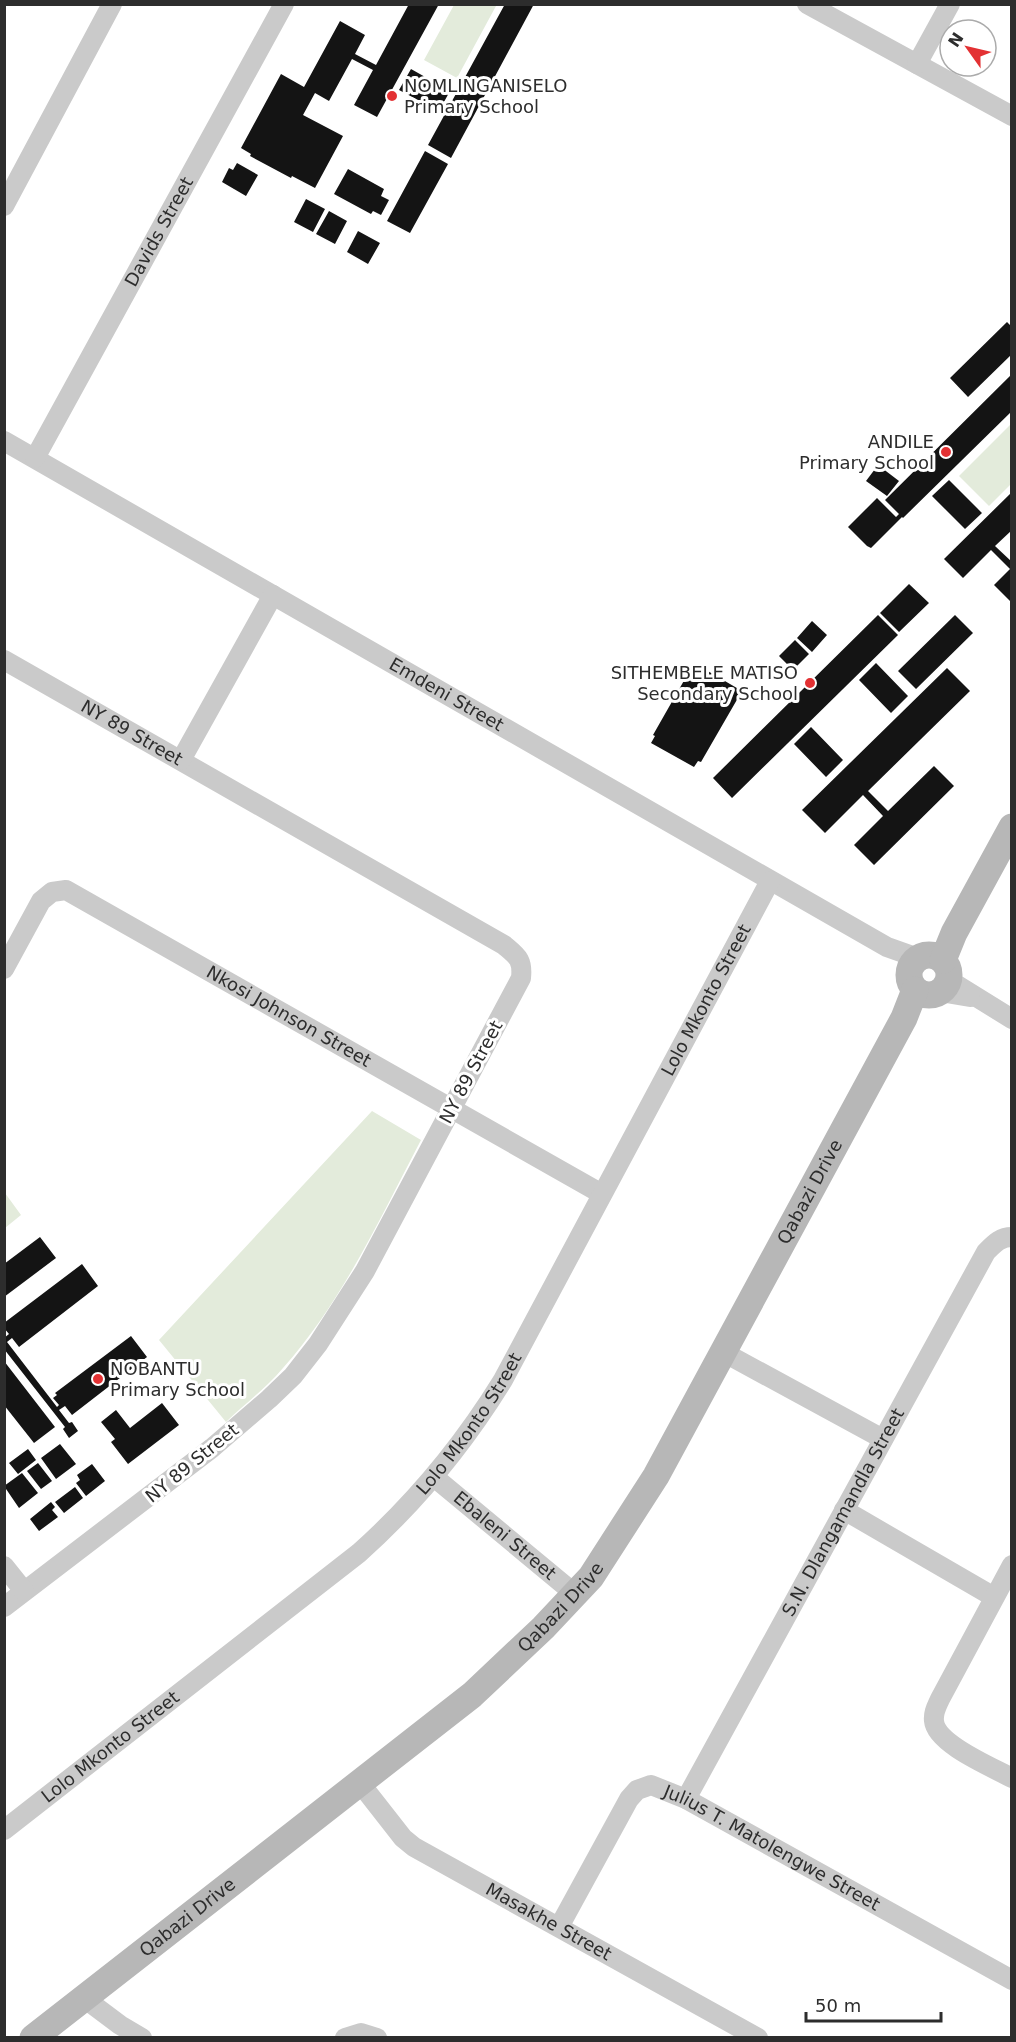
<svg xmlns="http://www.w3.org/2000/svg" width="1016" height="2042" viewBox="0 0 1016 2042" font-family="'DejaVu Sans',sans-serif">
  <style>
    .green { fill: #e3ebdb }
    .building { fill: #141414 }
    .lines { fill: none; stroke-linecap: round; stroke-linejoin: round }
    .street { stroke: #cacaca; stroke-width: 20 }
    .secondary { stroke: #b7b7b7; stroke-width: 27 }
    .poi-dot { fill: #e33133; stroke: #fff; stroke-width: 2 }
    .labels { text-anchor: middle; stroke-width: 6; stroke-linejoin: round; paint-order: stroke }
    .poi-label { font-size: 18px; fill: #2d2d2d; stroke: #fff; text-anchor: start }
    .street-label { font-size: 18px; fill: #2d2d2d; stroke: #fff }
  </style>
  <rect width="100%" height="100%" fill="#fff"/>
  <path class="green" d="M492,4L496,6L457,78L424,60L454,5Z
    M1011,424V484L989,506L959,476Z
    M372,1111L421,1140C380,1218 342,1302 283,1368C266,1388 245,1404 226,1422L159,1340Z
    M5,1193L21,1215L5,1228Z"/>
  <path class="building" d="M409,4H439L377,117L354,105L373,70L352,59L329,101L315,93L303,115L343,136L315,188L292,176L291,178L250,156L251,154L241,148L281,74L304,87L340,21L365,35L355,54L376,65Z
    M505,4H534L451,158L428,145Z
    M411,69L450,91L439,111L399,90Z
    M425,151L448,164L410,233L387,221Z
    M237,163L258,175L246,196L222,182L229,168L233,170Z
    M348,169L384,189L381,196L389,200L381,215L373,211L371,214L334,194Z
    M306,199L325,209L313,232L294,222Z
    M329,211L347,221L335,244L316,234Z
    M358,231L380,243L368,264L347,252Z
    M1007,322L1012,327V354L968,397L950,378Z
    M1012,374V411L903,518L902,517L871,548L867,546L848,527L877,498L896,517L899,514L885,500Z
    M878,465L899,481L887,496L866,481Z
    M949,480L982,513L965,529L932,496Z
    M1012,492V530L995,546L1012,562V603L994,585L1010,569L991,550L963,578L944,559Z
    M909,584L929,603L899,632L880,613Z
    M878,615L898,635L732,798L713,778Z
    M955,615L973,633L916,689L898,671Z
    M812,621L827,635L812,652L797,638Z
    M795,640L809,654L793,670L779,656Z
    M694,663L742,691L701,762L698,761L694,767L651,743L655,736L653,735Z
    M876,663L908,696L891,713L859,680Z
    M947,668L970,691L868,791L888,811L934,766L954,786L874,865L854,845L883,816L863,795L825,833L802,810Z
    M811,727L843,760L826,777L794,744Z
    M40,1237L56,1258L4,1297V1264Z
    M82,1264L98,1286L19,1347L12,1338L7,1342L57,1407L59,1405L53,1398L57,1395L55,1393L131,1336L147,1357L72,1415L65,1406L59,1410L69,1423L72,1422L78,1431L69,1438L63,1429L65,1427L4,1349V1338L9,1334L4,1328V1323Z
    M4,1361L55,1427L34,1443L4,1405Z
    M162,1403L179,1425L128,1464L111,1442L115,1439L101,1422L116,1410L130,1428Z
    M60,1444L76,1464L56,1479L41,1458Z
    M28,1449L36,1460L18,1474L9,1463Z
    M38,1463L52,1481L41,1489L27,1471Z
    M92,1464L105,1481L86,1496L76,1483L80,1480L77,1475Z
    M22,1473L38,1493L19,1508L4,1486Z
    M75,1487L83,1498L64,1513L55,1502Z
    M51,1502L55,1507L52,1510L58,1517L39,1531L30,1519Z"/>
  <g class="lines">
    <g class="street">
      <path d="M807,4L1012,116"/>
      <path d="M917,64L950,4"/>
      <path d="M4,206L112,4"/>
      <path id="s1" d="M4,441L887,947L918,958"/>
      <path id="s2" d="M35,458L284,4"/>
      <path id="s3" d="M4,660L504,945C517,956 523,959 521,978L365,1271L318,1344L293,1376L269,1399L212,1448L4,1607"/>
      <path d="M181,760L273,595"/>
      <path id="s4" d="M4,969L41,901L52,892L66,890L602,1194"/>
      <path d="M949,980L1012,1019"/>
      <path d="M940,992L970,997"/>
      <path d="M723,1352L883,1439"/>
      <path id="s5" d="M434,1477L575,1594"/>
      <path d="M844,1510L994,1597"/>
      <path d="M1012,1565L940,1699C937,1706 933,1712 934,1721C936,1744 992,1767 1012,1778"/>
      <path d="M4,1566L24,1591"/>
      <path id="s6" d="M360,1783L403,1838L414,1847L758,2038"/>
      <path id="s7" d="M686,1799L986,1252C994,1244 1000,1237 1012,1237"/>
      <path id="s8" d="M4,1830L359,1553C416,1502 463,1445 503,1380L770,881"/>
      <path id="s9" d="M559,1927L629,1799L637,1790L651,1785L686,1799L1012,1980"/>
      <path d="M84,1998L120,2025L142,2038"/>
      <path d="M345,2038L361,2033L377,2038"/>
    </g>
    <g class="secondary">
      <circle cx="929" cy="975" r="20"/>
      <path d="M943,960L954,933L1012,827"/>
      <path id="s10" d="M33,2038L472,1695L543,1628L591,1577L656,1476L904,1018L915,990"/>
    </g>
  </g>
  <g class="poi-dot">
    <circle cx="392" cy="96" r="6"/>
    <circle cx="946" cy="452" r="6"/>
    <circle cx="810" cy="683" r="6"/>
    <circle cx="98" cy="1379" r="6"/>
  </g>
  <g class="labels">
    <g class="poi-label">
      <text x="404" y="92">NOMLINGANISELO<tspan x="404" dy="21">Primary School</tspan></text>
      <text x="934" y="448" text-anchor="end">ANDILE<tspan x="934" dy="21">Primary School</tspan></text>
      <text x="798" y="679" text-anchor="end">SITHEMBELE MATISO<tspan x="798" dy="21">Secondary School</tspan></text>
      <text x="110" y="1375">NOBANTU<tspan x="110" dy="21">Primary School</tspan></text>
    </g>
    <g class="street-label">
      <text dy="6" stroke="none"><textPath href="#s2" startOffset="258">Davids Street</textPath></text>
      <text dy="6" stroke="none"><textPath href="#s1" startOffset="510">Emdeni Street</textPath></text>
      <text dy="6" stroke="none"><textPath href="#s3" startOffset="147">NY 89 Street</textPath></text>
      <text dy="6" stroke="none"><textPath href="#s8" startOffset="1107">Lolo Mkonto Street</textPath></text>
      <text dy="6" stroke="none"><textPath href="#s4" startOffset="362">Nkosi Johnson Street</textPath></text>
      <text transform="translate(471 1072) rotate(-62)" y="6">NY 89 Street</text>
      <text dy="6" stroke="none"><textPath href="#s10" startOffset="1168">Qabazi Drive</textPath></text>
      <text dy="6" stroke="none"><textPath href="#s8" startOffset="621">Lolo Mkonto Street</textPath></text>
      <text transform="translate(192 1463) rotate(-39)" y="6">NY 89 Street</text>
      <text dy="6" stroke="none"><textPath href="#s7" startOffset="327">S.N. Dlangamandla Street</textPath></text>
      <text dy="6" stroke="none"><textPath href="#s5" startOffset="92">Ebaleni Street</textPath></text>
      <text dy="6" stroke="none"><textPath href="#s10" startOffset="682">Qabazi Drive</textPath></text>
      <text dy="6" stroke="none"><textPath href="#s8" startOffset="135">Lolo Mkonto Street</textPath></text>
      <text dy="6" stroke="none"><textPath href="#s9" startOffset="309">Julius T. Matolengwe Street</textPath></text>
      <text dy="6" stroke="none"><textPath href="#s10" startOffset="196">Qabazi Drive</textPath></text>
      <text dy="6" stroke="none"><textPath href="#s6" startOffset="238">Masakhe Street</textPath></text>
    </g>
  </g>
  <rect width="1016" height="2042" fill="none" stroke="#2d2d2d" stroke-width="12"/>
  <g transform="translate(968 48) rotate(304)"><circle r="28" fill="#ffffff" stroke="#ababab" stroke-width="1.5"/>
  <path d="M0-4.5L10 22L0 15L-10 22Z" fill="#e33133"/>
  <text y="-9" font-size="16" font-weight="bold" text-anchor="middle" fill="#2d2d2d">N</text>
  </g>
  <path d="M806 2012v9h135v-9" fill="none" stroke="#2d2d2d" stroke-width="3"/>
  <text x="815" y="2012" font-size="18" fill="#2d2d2d" stroke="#ffffff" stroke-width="4.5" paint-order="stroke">50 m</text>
</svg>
